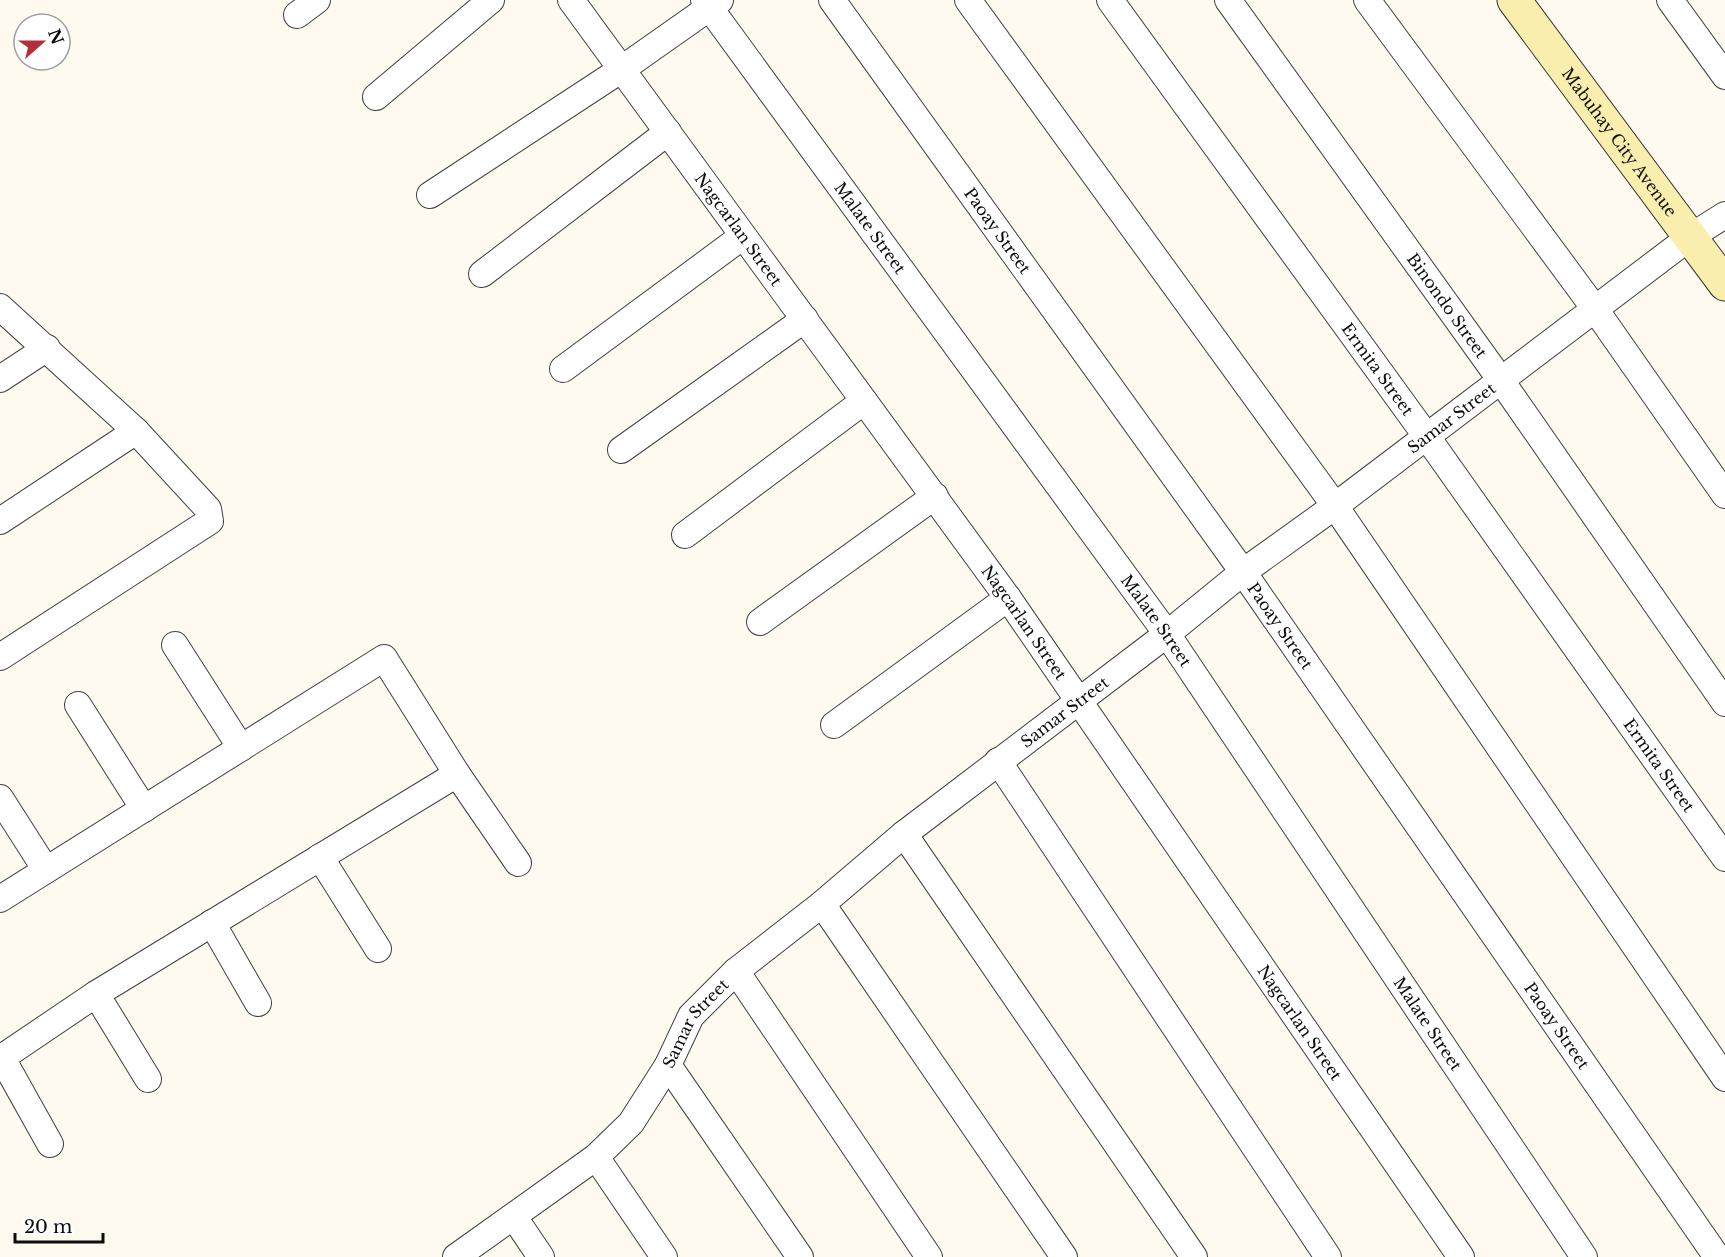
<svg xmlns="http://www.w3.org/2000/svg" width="1725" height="1257" viewBox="0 0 1725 1257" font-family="'Libre Baskerville',serif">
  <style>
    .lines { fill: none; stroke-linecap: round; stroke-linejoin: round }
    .street-casing { stroke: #404040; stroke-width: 28 }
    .secondary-casing { stroke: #2f2f2f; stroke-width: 35 }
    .street { stroke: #fff; stroke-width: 26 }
    .secondary { stroke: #faeeae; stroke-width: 33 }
    .labels { text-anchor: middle; stroke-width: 6; stroke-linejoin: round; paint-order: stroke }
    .street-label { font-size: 16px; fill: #0d0d0d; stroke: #fff }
  </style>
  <rect width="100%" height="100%" fill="#fefaef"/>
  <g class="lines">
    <g class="street-casing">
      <g id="street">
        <path id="s1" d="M571,0L1008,598L1461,1257"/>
        <path id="s2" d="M704,0L1167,634L1584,1257"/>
        <path id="s3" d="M832,0L1243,572L1717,1257"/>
        <path d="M968,0L1335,506L1725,1078"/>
        <path id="s4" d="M1110,0L1427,437L1725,858"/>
        <path id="s5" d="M1228,0L1500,379L1725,703"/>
        <path d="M1367,0L1595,309L1725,495"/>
        <path d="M1670,0L1725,76"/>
        <path d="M297,15L317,0"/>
        <path d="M376,97L491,0"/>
        <path d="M430,195L622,69L720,0"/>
        <path d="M482,274L668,132"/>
        <path d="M0,307L136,431L208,509L210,521L0,657"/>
        <path d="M563,369L743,236"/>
        <path d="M0,379L47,348"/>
        <path d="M621,450L805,319"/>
        <path d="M0,521L136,431"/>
        <path d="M685,535L864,401"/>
        <path d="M760,622L935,496"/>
        <path d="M175,645L241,748"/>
        <path d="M78,705L144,809"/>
        <path d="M834,725L1008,598"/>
        <path d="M998,761L1328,1257"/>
        <path d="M0,798L46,870"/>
        <path d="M904,834L1194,1257"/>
        <path d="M320,857L378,949"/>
        <path d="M0,899L384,658L457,774"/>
        <path d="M822,904L1064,1257"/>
        <path d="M212,923L258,1003"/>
        <path d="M736,971L929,1257"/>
        <path d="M96,994L148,1079"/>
        <path d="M2,1058L50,1144"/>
        <path d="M0,1059L96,994L457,774L518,863"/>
        <path d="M668,1065L800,1257"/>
        <path d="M596,1157L664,1257"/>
        <path d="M514,1217L541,1257"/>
        <path id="s6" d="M456,1257L596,1157L631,1123L668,1065L691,1016L736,971L822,904L904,834L1167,634L1243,572L1335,506L1690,237L1725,215"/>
      </g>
    </g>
    <g class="secondary-casing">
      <g id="secondary">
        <path id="s7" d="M1514,0L1725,284"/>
      </g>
    </g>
    <use href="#street" class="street"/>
    <use href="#secondary" class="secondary"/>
  </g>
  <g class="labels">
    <g class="street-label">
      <text dy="6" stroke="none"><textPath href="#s7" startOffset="177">Mabuhay City Avenue</textPath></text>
      <text dy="6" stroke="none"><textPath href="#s2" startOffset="282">Malate Street</textPath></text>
      <text dy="6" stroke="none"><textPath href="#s1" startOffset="284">Nagcarlan Street</textPath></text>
      <text dy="6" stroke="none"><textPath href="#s3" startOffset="284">Paoay Street</textPath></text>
      <text dy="6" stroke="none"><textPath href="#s5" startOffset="376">Binondo Street</textPath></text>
      <text dy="6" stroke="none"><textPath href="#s4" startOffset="456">Ermita Street</textPath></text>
      <text dy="6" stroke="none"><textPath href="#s6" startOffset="1312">Samar Street</textPath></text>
      <text dy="6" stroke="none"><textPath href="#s2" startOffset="768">Malate Street</textPath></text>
      <text dy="6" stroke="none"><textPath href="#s1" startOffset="770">Nagcarlan Street</textPath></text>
      <text dy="6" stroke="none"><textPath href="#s3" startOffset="770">Paoay Street</textPath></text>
      <text dy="6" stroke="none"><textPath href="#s6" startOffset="826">Samar Street</textPath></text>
      <text dy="6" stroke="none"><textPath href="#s4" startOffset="942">Ermita Street</textPath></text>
      <text dy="6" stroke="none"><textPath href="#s1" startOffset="1256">Nagcarlan Street</textPath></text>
      <text dy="6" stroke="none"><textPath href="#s2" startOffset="1254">Malate Street</textPath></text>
      <text dy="6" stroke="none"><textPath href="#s6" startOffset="340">Samar Street</textPath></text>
      <text dy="6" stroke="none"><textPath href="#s3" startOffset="1256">Paoay Street</textPath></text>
    </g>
  </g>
  <g transform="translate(42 42) rotate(69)"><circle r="28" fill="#ffffff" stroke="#9e9e9e" stroke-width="1.5"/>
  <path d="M0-4.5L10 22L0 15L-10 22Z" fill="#b42e3b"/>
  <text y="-9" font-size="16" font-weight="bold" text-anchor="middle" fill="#0d0d0d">N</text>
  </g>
  <path d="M15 1233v9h88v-9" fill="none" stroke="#0d0d0d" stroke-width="3"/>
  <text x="24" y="1233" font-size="18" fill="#0d0d0d" stroke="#ffffff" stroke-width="4.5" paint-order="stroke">20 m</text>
</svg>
